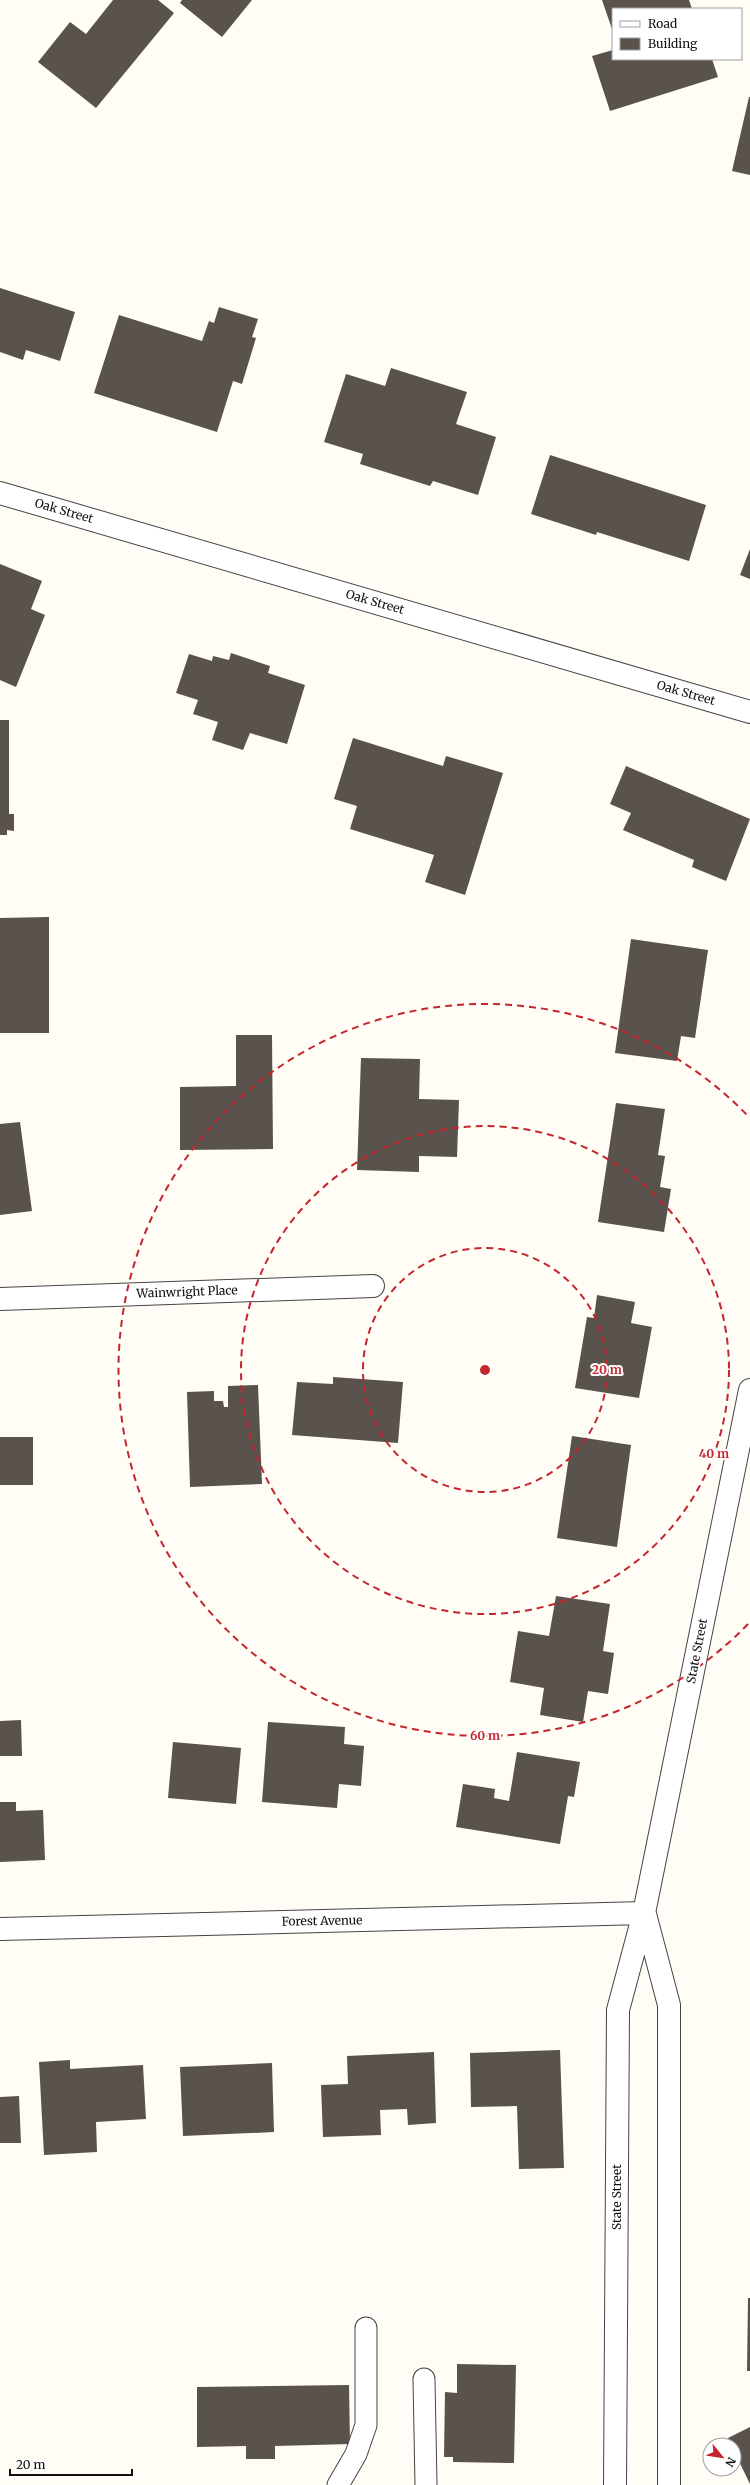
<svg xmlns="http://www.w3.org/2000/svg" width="750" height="2485" viewBox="0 0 750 2485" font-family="Merriweather,serif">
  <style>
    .building { fill: #5a524d }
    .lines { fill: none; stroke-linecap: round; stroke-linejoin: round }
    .lane-casing { stroke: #444; stroke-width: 23 }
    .street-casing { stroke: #444; stroke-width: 24 }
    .lane { stroke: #fff; stroke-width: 21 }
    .street { stroke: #fff; stroke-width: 22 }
    .ring { fill: none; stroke: #c4262e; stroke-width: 2; stroke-dasharray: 7 5 }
    .labels { text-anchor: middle; stroke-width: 4; stroke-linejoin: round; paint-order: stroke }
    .street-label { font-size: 12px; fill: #111; stroke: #fff }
    .centre { fill: #c4262e; stroke: #fff; stroke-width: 2 }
    .ring-label { font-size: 12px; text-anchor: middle; font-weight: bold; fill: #c4262e; stroke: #fff; stroke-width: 4; stroke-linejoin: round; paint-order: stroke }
  </style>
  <rect width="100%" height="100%" fill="#fffdf5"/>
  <path class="building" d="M113,0H158L174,13L96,108L38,62L70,22L86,34Z
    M182,0H252L222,37L180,3Z
    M602,0H689L692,9H613V32Z
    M613,50V59H712L718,77L610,111L592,56Z
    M749,97H750V175L732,171Z
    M0,288L75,312L60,361L26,350L23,360L0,352Z
    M219,307L258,319L252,337L256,338L242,384L233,381L217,432L94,393L119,315L202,341L209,321L214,323Z
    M391,368L467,392L456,424L496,437L478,495L433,481L430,486L360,464L363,454L324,442L346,374L385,386Z
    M550,455L706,505L689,561L597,532L596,535L531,514Z
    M750,549V579L740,575Z
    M0,564L42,581L31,609L45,615L16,687L0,680Z
    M231,653L270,666L268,673L305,685L287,744L250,733L243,750L212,740L218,722L193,714L198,700L176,693L189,654L212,661L213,656L229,660Z
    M0,720H9V814H14V831L7,830V835H0Z
    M353,738L443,766L446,756L503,773L465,895L425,882L434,855L350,829L357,806L334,799Z
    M626,766L750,819L726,881L692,867L694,860L623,830L631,813L610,804Z
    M49,917V1033H0V918Z
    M631,939L708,950L695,1038L681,1036L677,1061L615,1053Z
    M236,1035H272L273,1149L180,1150V1087L236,1086Z
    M361,1058L420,1059L419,1099L459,1100L457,1157L419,1156V1172L357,1170Z
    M616,1103L665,1109L658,1155L665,1156L660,1187L671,1189L664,1232L598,1222Z
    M20,1122L32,1211L0,1215V1124Z
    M597,1295L635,1302L631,1323L652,1327L639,1398L575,1388L587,1317L594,1318Z
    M333,1377L403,1382L398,1443L292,1435L297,1382L333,1384Z
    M258,1385L262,1484L190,1487L187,1392L214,1391V1401H223L224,1407H228V1386Z
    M572,1436L631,1445L617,1547L557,1538Z
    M0,1437H33V1485H0Z
    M556,1596L610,1604L603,1651L614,1653L608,1694L588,1691L583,1722L540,1715L544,1688L510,1682L518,1631L549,1636Z
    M21,1720L22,1756H0V1721Z
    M268,1722L345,1727L344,1744L364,1746L361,1786L339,1784L337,1808L262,1802Z
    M173,1742L241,1748L236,1804L168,1798Z
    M517,1752L580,1762L574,1797L568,1796L560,1844L456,1827L463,1784L495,1789L494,1798L509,1801Z
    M0,1802H16V1811L43,1810L45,1860L0,1862Z
    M560,2050L564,2168L519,2169L517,2106L471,2107L470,2053Z
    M434,2052L436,2123L408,2125L407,2109L380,2110L381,2135L323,2137L321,2085L348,2084L347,2056Z
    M70,2060V2069L143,2065L146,2119L96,2122L97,2152L44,2155L39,2062Z
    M272,2063L274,2132L183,2136L180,2067Z
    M19,2096L21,2143H0V2097Z
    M748,2298H750V2371H747Z
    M457,2364L516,2365L514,2463L453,2462V2457H444L445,2392L457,2393Z
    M349,2385L350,2444L275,2446V2459H246V2446L197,2447V2387Z
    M750,2427V2484L734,2451V2445H731L728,2438Z"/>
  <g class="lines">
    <g class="lane-casing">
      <path id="lane" d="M424,2379L426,2485
        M338,2485L356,2454L366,2425V2328"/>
    </g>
    <g class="street-casing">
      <path id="street" d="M0,493L750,712
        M0,1299L373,1286
        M645,1914L669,2005V2485
        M0,1929L644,1913
        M615,2485L618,2010L644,1913L750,1390"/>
    </g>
    <use href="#lane" class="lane"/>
    <use href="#street" class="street"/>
  </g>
  <g class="ring">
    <circle cx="485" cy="1370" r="122"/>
    <circle cx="485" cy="1370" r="244"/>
    <path d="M748 1624A366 366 0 1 1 748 1116"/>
  </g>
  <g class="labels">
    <g class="street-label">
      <text transform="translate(64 511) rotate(16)" y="4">Oak Street</text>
      <text transform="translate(375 602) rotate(16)" y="4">Oak Street</text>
      <text transform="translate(686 693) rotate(16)" y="4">Oak Street</text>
      <text transform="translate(187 1292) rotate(-2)" y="4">Wainwright Place</text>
      <text transform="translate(697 1651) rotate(-79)" y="4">State Street</text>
      <text transform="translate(322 1921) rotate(-1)" y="4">Forest Avenue</text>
      <text transform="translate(617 2197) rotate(-90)" y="4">State Street</text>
    </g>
  </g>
  <circle cx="485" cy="1370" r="6" class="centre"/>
  <g class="ring-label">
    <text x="607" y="1374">20 m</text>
    <text x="714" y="1458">40 m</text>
    <text x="485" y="1740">60 m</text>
  </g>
  <rect x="612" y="8" width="130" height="52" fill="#ffffff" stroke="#a0a0a0"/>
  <rect x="620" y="21" width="20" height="6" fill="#ffffff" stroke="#a0a0a0"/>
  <text x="648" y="28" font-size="12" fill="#111111">Road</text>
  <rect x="620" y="38" width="20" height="12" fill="#5a524d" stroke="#a0a0a0"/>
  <text x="648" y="48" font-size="12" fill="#111111">Building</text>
  <g transform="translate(722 2457) rotate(120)"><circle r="19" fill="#ffffff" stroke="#a0a0a0"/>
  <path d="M0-3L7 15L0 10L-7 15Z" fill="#c4262e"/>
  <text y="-6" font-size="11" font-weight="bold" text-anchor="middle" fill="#111111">N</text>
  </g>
  <path d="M10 2469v6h122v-6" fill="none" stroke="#111111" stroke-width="2"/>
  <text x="16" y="2469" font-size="12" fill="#111111" stroke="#ffffff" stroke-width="3" paint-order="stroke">20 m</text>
</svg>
